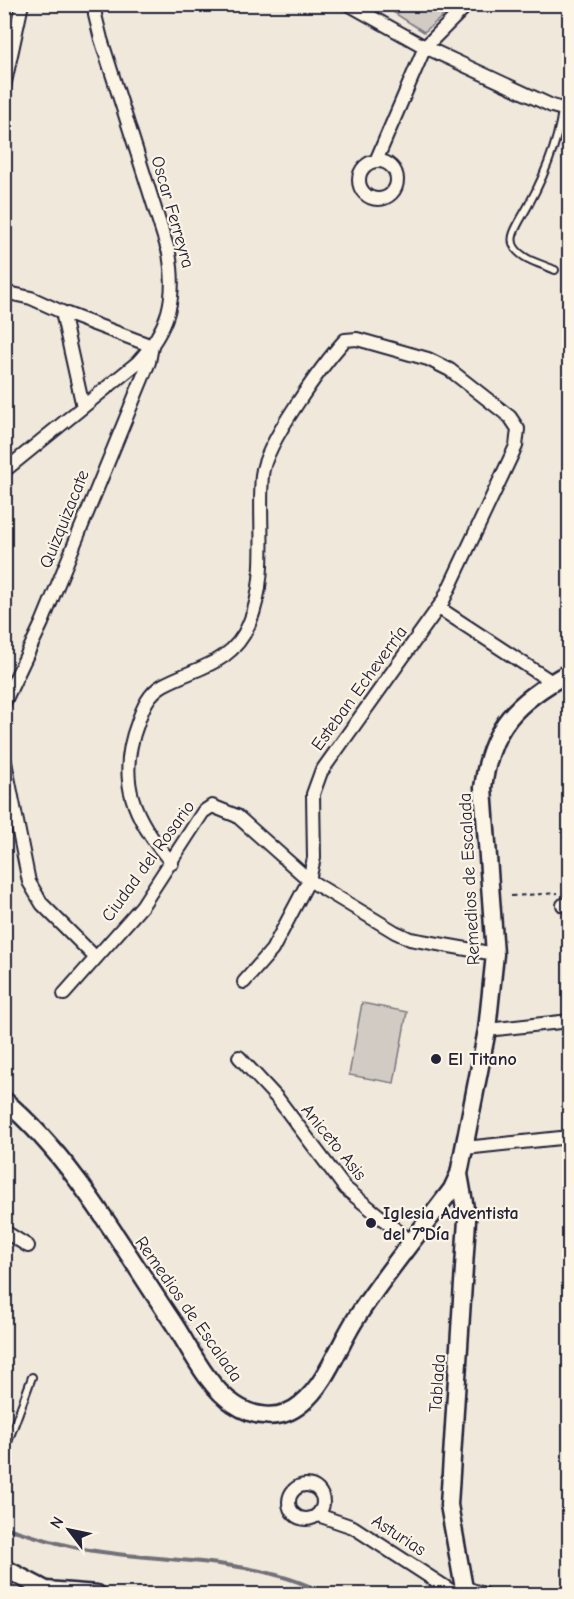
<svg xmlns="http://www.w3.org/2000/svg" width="574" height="1599" viewBox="0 0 574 1599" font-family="'Comic Neue',sans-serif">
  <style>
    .green { fill: #d1cbc3; stroke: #7a767f; stroke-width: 1.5 }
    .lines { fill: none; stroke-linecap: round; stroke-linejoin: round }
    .stream { stroke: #716f79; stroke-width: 4 }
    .lane-casing { stroke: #22223b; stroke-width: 10 }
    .street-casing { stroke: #22223b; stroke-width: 16 }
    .secondary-casing { stroke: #22223b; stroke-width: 21 }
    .path { stroke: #22223b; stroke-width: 2; stroke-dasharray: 4.5 4.5; stroke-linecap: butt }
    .lane { stroke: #fcf5e5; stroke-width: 6 }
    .street { stroke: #fcf5e5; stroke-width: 12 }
    .secondary { stroke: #fcf5e5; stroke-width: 16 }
    .poi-dot { fill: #22223b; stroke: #fcf5e5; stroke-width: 2 }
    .labels { text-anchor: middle; stroke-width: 4.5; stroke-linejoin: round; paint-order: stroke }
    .street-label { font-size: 18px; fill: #22223b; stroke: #fcf5e5 }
    .poi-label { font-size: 18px; font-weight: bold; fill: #22223b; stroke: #fcf5e5; text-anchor: start }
  </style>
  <rect width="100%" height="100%" fill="#efe8db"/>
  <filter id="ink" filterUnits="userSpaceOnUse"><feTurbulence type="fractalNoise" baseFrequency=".0167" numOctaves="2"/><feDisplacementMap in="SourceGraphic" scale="12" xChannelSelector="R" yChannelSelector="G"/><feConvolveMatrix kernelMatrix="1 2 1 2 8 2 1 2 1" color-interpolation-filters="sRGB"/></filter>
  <g filter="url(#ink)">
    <path class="green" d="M389,4H456V5L424,32L385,7Z
      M5,5H22L5,83Z
      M362,1003L407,1012L394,1083L349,1075Z"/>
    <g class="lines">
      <path class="stream" d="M4,1527C37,1537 69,1548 102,1552C177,1563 257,1558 326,1594"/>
      <g class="lane-casing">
        <path id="lane" d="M555,270C542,264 523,260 515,248C509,239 515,230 519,222C539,188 557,150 562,110
          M4,1453L32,1377"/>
      </g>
      <g class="street-casing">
        <path id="street" d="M348,4L425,47L552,106L570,111
          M4,87L22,4
          M359 180a19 19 0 1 1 38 0a19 19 0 1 1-38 0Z
          M376,161L425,47L468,4
          M4,292L31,298L62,312L83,407
          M4,471L137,363C169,329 177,298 169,253L101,39L95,15V4
          M439,608L552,682
          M4,703L42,623L149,362L152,346L62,312
          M4,757L29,882L42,904L96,958
          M172,863C133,819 116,779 138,722C143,707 149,693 163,685C196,667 232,665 249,624C269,578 258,523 262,475C265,444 323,364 345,340L357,339L428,359L450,370L510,417L518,429L516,446L443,601L321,772L313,794L314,858L309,880L272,950L244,982
          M563,905L570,904
          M64,994L142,906L203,812L212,806L237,816L309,880L395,932L410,939L495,954
          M487,1030L570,1021
          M239,1057L278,1099L345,1188L410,1241
          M465,1148L570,1137
          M4,1231L28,1246
          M289 1502a17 17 0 1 1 34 0a17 17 0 1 1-34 0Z
          M318,1515L353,1527L456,1594
          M463,1587L484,1594"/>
      </g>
      <g class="secondary-casing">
        <path id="secondary" d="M4,1100C74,1159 123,1249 174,1324C191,1350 207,1386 234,1404C254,1418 281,1421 301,1404C327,1383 339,1344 357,1317C386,1272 420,1232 452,1189L459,1174L487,1030L495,954L483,788C490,727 517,701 570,672
          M459,1174L467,1220L449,1505L465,1594
          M4,1568L46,1590L97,1594"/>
      </g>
      <path class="path" d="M511,896L558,893"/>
      <use href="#lane" class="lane"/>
      <use href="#street" class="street"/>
      <use href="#secondary" class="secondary"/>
    </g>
  </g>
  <g class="poi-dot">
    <circle cx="436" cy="1059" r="6"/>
    <circle cx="371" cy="1223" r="6"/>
  </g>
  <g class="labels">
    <g class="street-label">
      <text transform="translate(173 212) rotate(74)" y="6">Oscar Ferreyra</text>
      <text transform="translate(64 519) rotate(-68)" y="6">Quizquizacate</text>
      <text transform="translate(359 688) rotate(-54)" y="6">Esteban Echeverría</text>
      <text transform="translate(148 861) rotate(-54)" y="6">Ciudad del Rosario</text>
      <text transform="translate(469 879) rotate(-93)" y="6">Remedios de Escalada</text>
      <text transform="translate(334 1142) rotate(51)" y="6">Aniceto Asis</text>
      <text transform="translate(189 1309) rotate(55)" y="6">Remedios de Escalada</text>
      <text transform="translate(437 1383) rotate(-86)" y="6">Tablada</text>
      <text transform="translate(399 1535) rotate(33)" y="6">Asturias</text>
    </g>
    <g class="poi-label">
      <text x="448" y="1065">El Titano</text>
      <text x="383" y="1219">Iglesia Adventista<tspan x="383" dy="21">del 7°Día</tspan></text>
    </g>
  </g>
  <rect width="574" height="1599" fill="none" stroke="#fcf5e5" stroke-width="24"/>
  <rect x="12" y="12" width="550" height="1575" fill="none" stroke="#22223b" stroke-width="2" filter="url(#ink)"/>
  <g transform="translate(69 1530) rotate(302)" stroke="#fcf5e5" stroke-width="4.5" paint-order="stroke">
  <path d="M0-4.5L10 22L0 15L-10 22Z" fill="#22223b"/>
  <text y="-9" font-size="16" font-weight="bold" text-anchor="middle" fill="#22223b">N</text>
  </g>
</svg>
